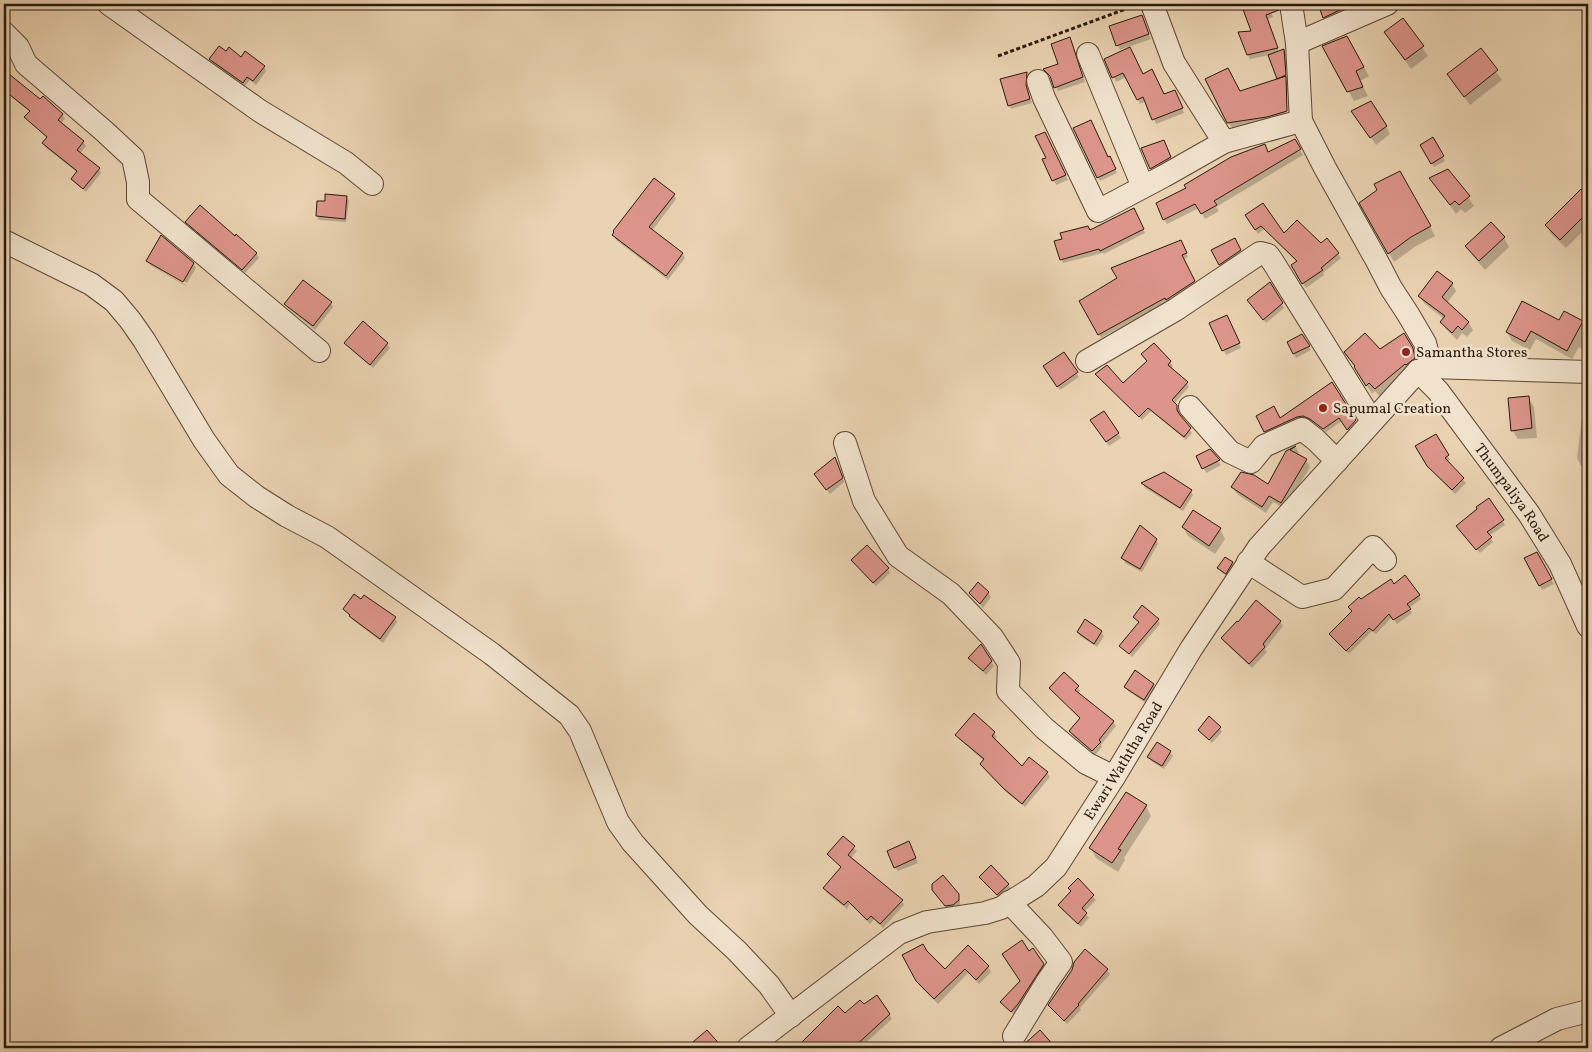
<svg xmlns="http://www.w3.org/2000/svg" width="1592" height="1052" viewBox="0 0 1592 1052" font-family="Vollkorn,serif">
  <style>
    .shadow { fill: #0003; fill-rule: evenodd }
    .building { fill: #dd958b; stroke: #2a1a0b }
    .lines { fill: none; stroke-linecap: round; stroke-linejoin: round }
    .minor-casing { stroke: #5a4835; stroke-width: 24 }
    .path { stroke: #2a1a0b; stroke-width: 3; stroke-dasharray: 4 2.5; stroke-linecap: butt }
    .minor { stroke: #f1e2cd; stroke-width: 22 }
    .poi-dot { fill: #8f2418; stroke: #f1e2cd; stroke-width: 2 }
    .labels { text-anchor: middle; stroke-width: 5; stroke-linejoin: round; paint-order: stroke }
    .poi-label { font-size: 15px; fill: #2a1a0b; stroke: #f1e2cd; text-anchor: start }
    .street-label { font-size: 15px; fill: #2a1a0b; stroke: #f1e2cd }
  </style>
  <rect width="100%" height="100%" fill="#ead3b2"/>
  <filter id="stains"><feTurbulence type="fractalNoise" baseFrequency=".004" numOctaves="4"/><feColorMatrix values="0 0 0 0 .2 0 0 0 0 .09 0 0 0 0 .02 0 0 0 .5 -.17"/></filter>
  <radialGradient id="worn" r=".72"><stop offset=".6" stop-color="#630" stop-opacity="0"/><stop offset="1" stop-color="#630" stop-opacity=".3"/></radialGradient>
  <path class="shadow" d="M1242,4H1268L1273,17L1268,19L1279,52L1284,50L1286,54V80L1290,87L1292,120L1234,131L1228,122L1240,92L1279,80L1269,55L1250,59L1248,55L1240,33L1253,32ZM1285,87H1287L1289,117H1286Z
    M1319,4H1341L1347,19L1329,26Z
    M1144,20L1151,39L1128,47L1143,75L1164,96H1177L1184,113L1156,124L1146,101L1140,104L1126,77L1116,82L1106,60L1128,49L1127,47L1120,50L1110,27Z
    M1385,32L1422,47L1428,56L1411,69Z
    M1347,37L1369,76L1360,81L1368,96L1354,101L1324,47Z
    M1072,43L1085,82L1058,91L1052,79L1045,70L1060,65Z
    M1480,50L1502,80L1470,105L1449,75Z
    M226,52L264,67L266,71L256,85L250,80L245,86L213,63L211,59Z
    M1588,57V70L1583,61Z
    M4,72L40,101L62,114L65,119L60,124L83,142L86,146L80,154L99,169L101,173L86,192L75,183L73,179L78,173L46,148L44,144L48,138L28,121L26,117L30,112L4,91Z
    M1026,73L1029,77L1027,90L1032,103L1011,109L1009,105Z
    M1358,119L1386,126L1390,134L1376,145Z
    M1047,137L1068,180L1056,185L1044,160L1047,159Z
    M1433,139L1445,161L1434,167L1422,145Z
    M1164,141L1175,167L1156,177L1151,168Z
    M1295,141L1303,155L1216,207L1219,211L1205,219L1199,208L1167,224L1164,219L1269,154Z
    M1108,158L1112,162L1117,173L1100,181L1098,177Z
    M1400,172L1435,236L1416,246L1394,262L1361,203Z
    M1431,179L1468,197L1474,206L1465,213L1461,209L1456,214Z
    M1581,191L1588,199V226L1566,248L1551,234L1546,225Z
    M674,195L676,199L652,231L682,254L685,258L668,280L616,240L614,235Z
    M347,197L349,201L346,222L319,220L317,216L326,203Z
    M1136,214L1145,233L1104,254L1103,253L1063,263L1061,259L1090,231Z
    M1246,215L1284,235L1321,245L1327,240L1341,258L1323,273L1324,275L1306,288L1292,266L1297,262L1264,229L1258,234Z
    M187,222L235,237L256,253L259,258L245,273L189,226Z
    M1491,224L1504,238L1509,247L1485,270L1472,255L1466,246Z
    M1235,239L1242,255L1222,268L1213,250Z
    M1183,246L1188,257L1183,260L1196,286L1101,338L1080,301Z
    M1588,251V260L1585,254Z
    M148,261L193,264L196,268L187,283L150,261V264Z
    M150,264L186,285V286L150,265Z
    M1270,284L1284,308L1266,323L1251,305Z
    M1452,284L1456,291L1447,303L1468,322L1473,330L1467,337L1462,333L1457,340L1446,329L1442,322L1444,319L1424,303L1419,296Z
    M331,303L333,307L315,330L288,308L286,304Z
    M1564,313L1588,326V353L1579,347L1572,359L1536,339L1530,350L1512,341L1507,332L1559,322Z
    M1229,321L1241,348L1226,355L1211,324Z
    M363,323L387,344L390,348L373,368L348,347L345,343Z
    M1403,335L1417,359L1420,368L1381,398L1375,391L1372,394L1351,361L1379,350Z
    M1302,336L1311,350L1296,358L1294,354Z
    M1154,344L1170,362L1173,366L1171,369L1187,383L1189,387L1174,404L1179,410V416L1192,433L1186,440L1151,411L1142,420L1097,374L1123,384L1148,362L1143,355Z
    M1063,353L1079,377L1060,390L1044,366Z
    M1332,384L1357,425L1350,433L1342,421L1326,432L1313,422L1306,420L1267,435L1257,416L1280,419Z
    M1586,386L1588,387V466H1581L1577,458Z
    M1528,397L1534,407L1537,438L1518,439L1512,430Z
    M1104,412L1121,438L1109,446L1094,425Z
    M1435,435L1450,460L1447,462L1466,483L1455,494L1431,470Z
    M1296,447L1299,453L1297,455L1306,460L1310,467L1285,509L1273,502L1266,513L1237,494L1232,487L1268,485L1287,452Z
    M1209,451L1221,465L1206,473L1198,456Z
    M837,463L844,482L830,494L818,478Z
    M1143,484L1191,491L1193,495L1183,511L1145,488Z
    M1488,500L1505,525L1489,536L1493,542L1480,553L1460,531Z
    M1183,527L1220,529L1225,539L1215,554L1188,536Z
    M1156,539L1158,544L1142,572L1125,563L1123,558Z
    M1536,553L1554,584L1542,590L1526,559Z
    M852,560L888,569L890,573L876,586Z
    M1232,563L1235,567L1228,577L1221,572L1219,568Z
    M1393,585L1419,595L1421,599L1409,608L1412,613L1397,624L1392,617L1376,634L1372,631L1349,654L1330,634L1353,612L1361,601Z
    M988,593L991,597L983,608L970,594Z
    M361,601L395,618L397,622L383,643L353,620L344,609Z
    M1256,602L1280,622L1283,626L1265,649L1267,652L1252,668L1225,643L1222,639L1238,624Z
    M1135,617L1158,620L1160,624L1132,657L1121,646L1139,623Z
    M1078,632H1101L1104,636L1097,647L1080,636Z
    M981,646L994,666L986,675L970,658Z
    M1064,674L1078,687L1080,691L1078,694L1113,722L1116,726L1101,745L1102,747L1095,755L1073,736L1070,732L1081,719Z
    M1154,685L1156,689L1146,703L1128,691L1125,687Z
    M974,715L994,733L997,737L994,740L1022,768L1029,759L1047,773L1050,777L1025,807L1007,793L984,768L981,764L984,761L959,739L957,735Z
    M1220,728L1222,732L1212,743L1199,730Z
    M1170,752L1173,756L1164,769L1151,761L1149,757Z
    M1146,806L1151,816L1124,858L1125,860L1118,872L1096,858L1091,848Z
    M843,838L857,851L851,858L902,901L904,905L883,928L874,919L870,924L850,904L847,909L827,893L825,889L842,868L828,854Z
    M911,847L918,863L898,871L895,867Z
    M981,878L1008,884L1011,889L1000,899Z
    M1078,880L1096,900L1084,912L1089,918L1081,927L1062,910L1060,906L1072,892Z
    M936,895H958L960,900V905L955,909L949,910Z
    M968,947L988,967L991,972L979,984L968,973L938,1004L920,986L904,955L927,953L945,971Z
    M1029,952L1043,964L1045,969L1014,1015L1002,1002L1022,981Z
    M1107,970L1110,974L1080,1008L1081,1010L1067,1024L1052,1009L1050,1005Z
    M863,1006L889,1014L892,1019L860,1048H803L801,1045L845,1015Z"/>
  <path class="building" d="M1241,4H1278L1279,10L1266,15L1278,48L1247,55L1238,32L1251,31Z
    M1318,4H1340L1342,9L1323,18Z
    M1142,15L1149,34L1116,46L1109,26Z
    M1403,18L1424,46L1405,60L1384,32Z
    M1347,36L1364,67L1356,71L1363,87L1347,92L1322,46Z
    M1070,37L1083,77L1054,88L1050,76L1043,69L1058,64L1051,44Z
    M219,46L226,51L229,47L241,57L245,51L265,66L253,81L247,77L243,83L209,59Z
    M1130,47L1143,74L1152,69L1164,94L1175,90L1183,108L1152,120L1143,97L1137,100L1123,73L1112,78L1104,59Z
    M1481,48L1498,70L1464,97L1447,74Z
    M1284,49L1286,75L1277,79L1268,55Z
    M1228,68L1240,91L1286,76L1287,111L1267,117L1227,123L1205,79Z
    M4,70L40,99L43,96L63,114L58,120L84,141L77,150L100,168L83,189L71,179L77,171L42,143L47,137L24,117L30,111L4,90Z
    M1027,72L1026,85L1030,99L1008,106L1000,79Z
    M1371,101L1387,126L1370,138L1351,111Z
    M1091,120L1108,157L1110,156L1116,169L1097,178L1073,128Z
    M1045,132L1066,175L1052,181L1042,159L1046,158L1035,136Z
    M1433,137L1444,156L1431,164L1420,145Z
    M1295,139L1301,149L1214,201L1217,205L1201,214L1195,204L1163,220L1156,203L1186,188L1184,185L1231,157L1265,144L1268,152Z
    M1164,140L1171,157L1150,169L1141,148Z
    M1448,169L1470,196L1459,205L1455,201L1450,205L1429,178Z
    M1400,171L1431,226L1411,237L1388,254L1359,203L1377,190L1374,184Z
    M654,178L675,194L649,227L683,253L666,276L612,235L614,232L613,231Z
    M1581,189L1588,197V212L1560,240L1545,225Z
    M325,194L347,196L345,219L316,216L317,201H325Z
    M1263,203L1284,233L1297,220L1321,243L1327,238L1339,253L1321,268L1323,270L1302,284L1291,265L1297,261L1261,226L1255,230L1245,215Z
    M200,205L235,236L236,234L257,253L242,270L185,222Z
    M1134,208L1144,229L1100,251L1099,249L1060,260L1054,241L1062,239L1060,233L1088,226L1090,230Z
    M1491,222L1505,237L1479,261L1465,246Z
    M161,235L194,263L183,282L146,261Z
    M1235,238L1241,250L1219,265L1211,250Z
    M1181,240L1187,253L1182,255L1195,281L1166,300L1165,298L1098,335L1079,301L1117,278L1111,268Z
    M1437,271L1453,283L1442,297L1469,322L1462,330L1458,326L1452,333L1440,322L1445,316L1418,296Z
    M303,280L332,302L313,326L284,304Z
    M1270,282L1283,303L1263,320L1247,300Z
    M1522,301L1559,320L1564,311L1583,321L1567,351L1531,331L1525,342L1506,332Z
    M1227,315L1240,343L1222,351L1209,323Z
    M363,321L388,343L370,365L344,343Z
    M1365,333L1380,349L1404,333L1413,348L1415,358L1406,365L1405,364L1375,389L1369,383L1366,386L1354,367L1355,366L1344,352Z
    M1302,334L1310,346L1293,354L1287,342Z
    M1154,343L1171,361L1168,365L1188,382L1172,400L1177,405V410L1180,415L1191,428L1184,437L1148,408L1139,417L1095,374L1107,365L1123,383L1147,361L1141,354Z
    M1064,352L1078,372L1057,387L1043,366Z
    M1332,382L1356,420L1347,430L1339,418L1323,429L1310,419L1303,416L1297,417L1264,432L1256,416L1274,406L1280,418Z
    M1529,396L1532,428L1511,431L1508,398Z
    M1104,411L1119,433L1106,442L1090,420Z
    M1436,434L1449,455L1445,458L1464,478L1452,490L1427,466L1415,446Z
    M1296,446L1290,450L1307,459L1281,503L1269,496L1262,507L1231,487L1241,472L1254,475L1268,484L1286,451Z
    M1210,449L1220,460L1202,469L1196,456Z
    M835,457L843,478L826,490L814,474Z
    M1164,472L1192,490L1180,508L1141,483Z
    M1489,498L1504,520L1487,532L1492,537L1476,550L1456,526L1477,509L1476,507Z
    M1193,510L1221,528L1209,546L1182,527Z
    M1140,525L1157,539L1140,569L1121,558Z
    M867,545L889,568L873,583L851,560Z
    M1537,552L1552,579L1539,586L1524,558Z
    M1225,557L1233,562L1226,574L1217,568Z
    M1405,575L1420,595L1407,604L1411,609L1393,620L1389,614L1373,631L1369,628L1346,651L1329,634L1352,611L1348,607L1359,597L1361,599L1391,579L1394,584Z
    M978,582L989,592L980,604L969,593Z
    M354,594L361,599L364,595L396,617L380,639L349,616L350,615L343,609Z
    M1256,600L1281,621L1263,644L1265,647L1249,664L1221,638L1237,621L1238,622Z
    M1142,605L1159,619L1129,654L1119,646L1139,622L1133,617Z
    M1085,619L1102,631L1094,644L1077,632Z
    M981,644L992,661L983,671L968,658Z
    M1135,670L1154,684L1144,700L1124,687Z
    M1064,672L1079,686L1075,690L1114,721L1099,740L1101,742L1092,751L1069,731L1080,718L1049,688Z
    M974,713L995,732L992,736L1022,766L1029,757L1048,772L1022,804L1003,788L980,764L984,759L955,735Z
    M1209,716L1221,727L1209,740L1198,730Z
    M1157,742L1171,751L1162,766L1147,757Z
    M1126,792L1147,805L1118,849L1121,850L1112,863L1089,848Z
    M843,836L855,846L848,855L903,900L880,924L871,916L867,920L848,901L844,905L823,888L841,867L827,854Z
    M909,841L916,858L894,868L887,851Z
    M991,865L1009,884L997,895L979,877Z
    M943,875L959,894V900L953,905L945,906L932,890V884Z
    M1078,878L1094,895L1082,908L1087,913L1078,924L1058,905L1071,891L1068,888Z
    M1022,940L1029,951L1033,948L1044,964L1018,1004L1011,1012L1000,1002L1020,981L1002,954Z
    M923,944L927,951L945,969L968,945L989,966L976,980L965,969L934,999L916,981L902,955Z
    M1085,949L1108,969L1078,1004L1079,1005L1064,1021L1048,1005L1072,970L1074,962Z
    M877,995L890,1014L853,1048H796L838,1006L845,1013L860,1000L864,1004Z
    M707,1030L723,1048H686Z
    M1040,1030L1056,1048H1019L1021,1047Z"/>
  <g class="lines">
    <g class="minor-casing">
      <g id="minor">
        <path d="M109,4L260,111L346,163L372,184"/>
        <path d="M1152,4L1174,63L1224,142L1301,121"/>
        <path d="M1291,4L1297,43L1301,121L1325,168L1377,261L1391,288L1408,314L1425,343L1431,367"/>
        <path d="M4,33L18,47L26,64L104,131L133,158L138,182V199L319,351"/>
        <path d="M1297,43L1387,4"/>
        <path d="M1088,54L1143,187"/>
        <path d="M1038,81L1044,98L1098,211L1164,176L1224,142"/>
        <path d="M4,241L91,284L114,301L130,320L144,340L204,440L229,475L257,497L287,516L327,537L368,566L492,654L569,715L580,731L618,822L633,843L698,915L737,951L769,985L791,1016"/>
        <path d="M1087,361L1175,310L1260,253L1268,255L1273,262L1372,421"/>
        <path id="s1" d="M1418,371L1438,391L1529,514L1560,564L1588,626"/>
        <path d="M1419,371L1431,367L1588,372"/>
        <path d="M1190,407L1230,452L1251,462L1264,446L1302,429L1316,440L1337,461"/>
        <path d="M845,443L864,501L898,556L951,594L992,637L1009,663L1008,691L1044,728L1086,763L1114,777"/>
        <path d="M1248,562L1302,597L1334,589L1373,547L1385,560"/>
        <path d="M1009,902L1042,937L1061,962L1047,982L1014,1036"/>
        <path id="s2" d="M748,1048L899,933L927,922L985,913L1001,908L1036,886L1056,867L1114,777L1191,649L1259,547L1418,371"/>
        <path d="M1501,1048L1557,1019L1588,1011"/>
      </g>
    </g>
    <path class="path" d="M998,56L1134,6"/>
    <use href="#minor" class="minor"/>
  </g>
  <g class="poi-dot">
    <circle cx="1406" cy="352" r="5"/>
    <circle cx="1323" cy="408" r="5"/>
  </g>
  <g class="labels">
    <g class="poi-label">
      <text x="1416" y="357">Samantha Stores</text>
      <text x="1333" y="413">Sapumal Creation</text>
    </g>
    <g class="street-label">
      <text dy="5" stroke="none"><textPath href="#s1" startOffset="154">Thumpaliya Road</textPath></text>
      <text dy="5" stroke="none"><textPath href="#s2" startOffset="490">Ewari Waththa Road</textPath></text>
    </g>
  </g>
  <rect width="1592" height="1052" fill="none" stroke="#ead3b2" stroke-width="20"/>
  <rect x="5" y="5" width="1582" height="1042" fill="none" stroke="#2a1a0b" stroke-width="2.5"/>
  <rect x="10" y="10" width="1572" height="1032" fill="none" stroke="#2a1a0b"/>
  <rect width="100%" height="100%" filter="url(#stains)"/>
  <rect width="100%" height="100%" fill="url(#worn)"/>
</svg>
